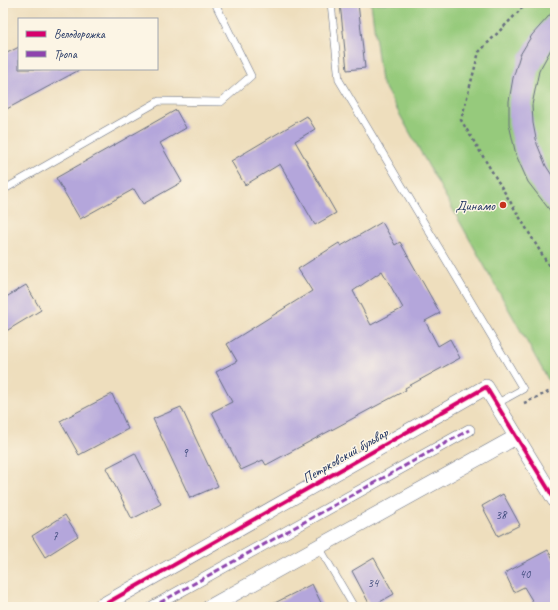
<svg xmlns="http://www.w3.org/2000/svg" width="558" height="610" viewBox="0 0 558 610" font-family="Caveat,sans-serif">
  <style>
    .green { fill: #96ca7b; stroke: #587c6c }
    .building { fill: #b4a6db; fill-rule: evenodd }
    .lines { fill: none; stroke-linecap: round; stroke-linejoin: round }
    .service-casing { stroke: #656c7f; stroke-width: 8 }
    .pedestrian-casing { stroke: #656c7f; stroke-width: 12 }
    .minor-casing { stroke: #656c7f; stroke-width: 16 }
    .path { stroke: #656c7f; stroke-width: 2.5; stroke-dasharray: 3 3; stroke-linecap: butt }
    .service { stroke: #fff; stroke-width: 7 }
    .pedestrian { stroke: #fff; stroke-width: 11 }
    .minor { stroke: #fff; stroke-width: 15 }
    .quiet { stroke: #8e44ad; stroke-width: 3; stroke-dasharray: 6 3; stroke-linecap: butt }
    .cycleway-casing { stroke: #fcf5e5; stroke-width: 6 }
    .cycleway { stroke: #d6006c; stroke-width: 4 }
    .poi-dot { fill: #c8321e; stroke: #fcf5e5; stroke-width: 1.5 }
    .labels { text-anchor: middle; stroke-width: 3; stroke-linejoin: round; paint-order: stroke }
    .number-label { font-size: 12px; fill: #414d7d }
    .poi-label { font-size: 14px; fill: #1b2f5e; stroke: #fcf5e5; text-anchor: end }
    .street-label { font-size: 14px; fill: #1b2f5e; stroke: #fcf5e5 }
  </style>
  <rect width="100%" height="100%" fill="#fcf5e5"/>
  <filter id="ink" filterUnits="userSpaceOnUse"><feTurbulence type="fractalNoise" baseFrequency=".025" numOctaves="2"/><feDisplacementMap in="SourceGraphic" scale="8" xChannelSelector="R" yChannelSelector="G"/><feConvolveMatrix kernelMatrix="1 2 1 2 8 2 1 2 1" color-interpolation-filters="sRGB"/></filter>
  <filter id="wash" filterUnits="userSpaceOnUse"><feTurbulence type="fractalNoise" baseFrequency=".012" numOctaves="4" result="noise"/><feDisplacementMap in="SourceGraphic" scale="16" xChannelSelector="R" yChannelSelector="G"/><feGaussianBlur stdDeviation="0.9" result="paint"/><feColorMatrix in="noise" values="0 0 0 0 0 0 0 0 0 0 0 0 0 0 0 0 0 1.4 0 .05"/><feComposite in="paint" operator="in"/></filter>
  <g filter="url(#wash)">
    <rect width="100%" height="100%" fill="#eedebd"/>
    <path class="green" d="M371,3H555V392L381,81Z"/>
    <g id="blocks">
      <path class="building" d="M340,3H358L365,68L347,70Z
        M555,9V42L539,71L532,105L533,123L537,144L546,166L555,180V217L528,182L516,155L509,124V101L513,78L520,55L532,35Z
        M19,47V69H81L3,111V55Z
        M176,110L186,128L160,143L182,182L143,204L134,189L80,219L56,178Z
        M307,116L315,129L295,141L336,213L315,225L280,164L245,185L231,161Z
        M382,222L395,245L400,242L440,313L425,321L438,346L450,339L460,358L405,388L406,390L266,465L263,460L241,470L212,412L232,402L216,372L237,361L227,344L312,291L298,269L339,243L341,246ZM382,271L403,308L371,325L353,291Z
        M26,285L41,310L3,333V299Z
        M112,394L128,429L79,455L60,421Z
        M181,407L218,486L190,498L153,419Z
        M135,453L161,504L132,519L106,468Z
        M503,494L520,525L498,536L482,506Z
        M65,515L78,536L45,557L32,536Z
        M548,550L555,562V607H536L524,587L514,592L505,573Z
        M374,558L394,594L371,607L352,571Z
        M312,584L323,607H267Z"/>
    </g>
  </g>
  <g filter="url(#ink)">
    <use href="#blocks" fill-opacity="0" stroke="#656c7f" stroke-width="1"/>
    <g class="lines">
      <g class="service-casing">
        <path id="service" d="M331,3L339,80L523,389L496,404
          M3,190L159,101L221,102L251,76L215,3
          M319,547L354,607"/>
      </g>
      <g class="pedestrian-casing">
        <path id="pedestrian" d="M152,607L469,430"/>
      </g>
      <g class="minor-casing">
        <path id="minor" d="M100,607L486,387L555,500
          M210,607L516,437"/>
      </g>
      <path class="path" d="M527,3L479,52L461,120L555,276
        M524,403L555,389"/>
      <use href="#service" class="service"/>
      <use href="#pedestrian" class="pedestrian"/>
      <use href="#minor" class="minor"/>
      <path class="quiet" d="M152,607L469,430"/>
      <g class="cycleway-casing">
        <path id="cycleway" d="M100,607L486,387L555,500"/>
      </g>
      <use href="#cycleway" class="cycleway"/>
    </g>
  </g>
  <circle class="poi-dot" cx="503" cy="205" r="4"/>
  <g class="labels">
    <g class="number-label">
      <text x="185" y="457">9</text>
      <text x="501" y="519">38</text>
      <text x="55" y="540">7</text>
      <text x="525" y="578">40</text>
      <text x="373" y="587">34</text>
    </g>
    <g class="poi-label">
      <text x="495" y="210">Динамо</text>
    </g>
    <g class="street-label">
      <text transform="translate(345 455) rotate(-30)" y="5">Петрковский бульвар</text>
    </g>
  </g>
  <rect width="558" height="610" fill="none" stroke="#fcf5e5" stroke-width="16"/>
  <rect x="18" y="18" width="140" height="52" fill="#fcf5e5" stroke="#a2a6af"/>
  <rect x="26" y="31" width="20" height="6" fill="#d6006c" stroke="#a2a6af"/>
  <text x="54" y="38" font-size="12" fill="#1b2f5e">Велодорожка</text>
  <rect x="26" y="51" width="20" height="6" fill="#8e44ad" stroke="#a2a6af"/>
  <text x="54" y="58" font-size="12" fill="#1b2f5e">Тропа</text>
</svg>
